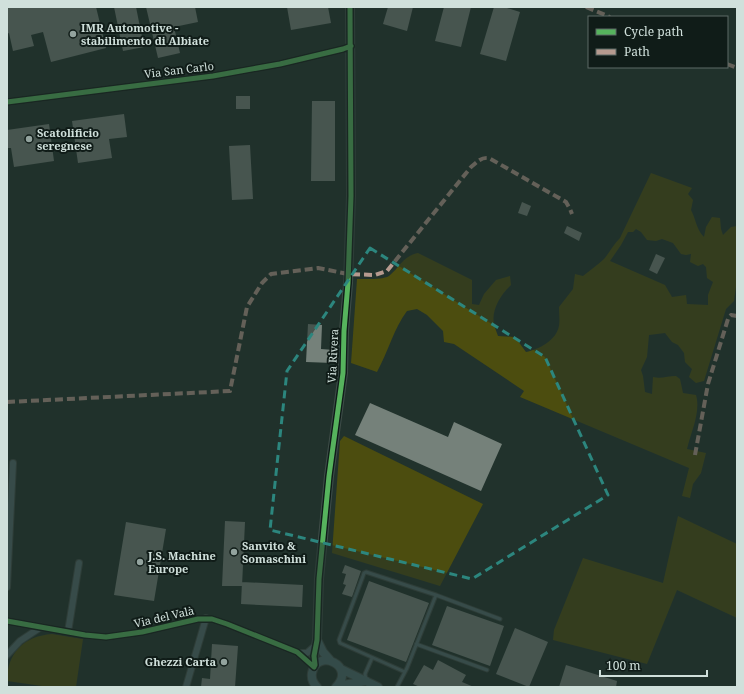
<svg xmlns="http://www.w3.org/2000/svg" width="744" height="694" viewBox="0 0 744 694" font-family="'Noto Serif',serif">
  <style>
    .green { fill: #4c4d0f; fill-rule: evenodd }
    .building { fill: #75817a }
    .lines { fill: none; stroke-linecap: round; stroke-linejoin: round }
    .lane-casing { stroke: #3f4c47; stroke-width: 5 }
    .street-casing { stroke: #3f4c47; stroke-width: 8 }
    .secondary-casing { stroke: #3f4c47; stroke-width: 10 }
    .lane { stroke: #526b6d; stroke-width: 3 }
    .street { stroke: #526b6d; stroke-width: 6 }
    .secondary { stroke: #4d6c6d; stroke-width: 8 }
    .quiet { stroke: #b69a8f; stroke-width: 4; stroke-dasharray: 8 4; stroke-linecap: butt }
    .cycleway-casing { stroke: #101c18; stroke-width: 8 }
    .cycleway { stroke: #56b35d; stroke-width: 5 }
    .marked { fill: none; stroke: #2c867e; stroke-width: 3; stroke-dasharray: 8 5; stroke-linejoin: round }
    .poi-dot { fill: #93a39e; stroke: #101c18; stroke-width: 1.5 }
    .labels { text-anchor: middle; stroke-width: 4; stroke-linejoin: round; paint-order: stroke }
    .poi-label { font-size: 11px; font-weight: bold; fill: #d0e0db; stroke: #101c18; text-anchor: start }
    .street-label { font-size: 11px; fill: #d0e0db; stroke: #101c18 }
  </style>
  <rect width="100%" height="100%" fill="#21322c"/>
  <path class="green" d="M651,173L692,188L688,194L693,200L691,210C696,219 696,229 704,237L706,227L712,217L720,218L721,229L723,235L731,227L737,226V280L734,301L726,309L704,381L696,383L689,377L692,369L685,362L684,353L678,345L672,342L665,333L649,335L647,357L641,370L643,376L645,392L652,394L653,377C661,379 668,376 676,376L680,379L683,393L696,395C701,412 691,432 687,449L706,453L701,473L693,484L690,498L682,496L689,468L520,397L524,391L454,344L444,342L443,331L427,315L417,309L407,311C394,328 388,352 377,372L351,363L357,279C365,279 382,280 389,276C400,267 403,256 418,253L472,280V304L479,305L484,294L496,280L510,276L511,285C501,294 491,310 494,324C495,328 497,333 498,336L515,337L526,352C539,349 556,341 559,326C560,320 559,313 559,307L573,289L575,274L583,276C590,270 598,265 604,259C610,252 613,245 620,238ZM636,229L641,232L647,240L656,241L662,239L673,243L681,254L686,255L691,254L690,262L698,266L703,264L706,267L707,278L713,282L708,295V305L687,304L686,295L672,297L665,285L610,261L621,245L628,232H633Z
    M344,436L483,504L440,586L332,553L340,441Z
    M678,516L737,544V618L677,590L647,664L553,640L554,630L583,558L663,583Z
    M52,634L83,639L76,687H49L7,681C7,652 25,636 52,634Z"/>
  <path class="building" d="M7,7H96L106,48L51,62L43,32L31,35L34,46L13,51L9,33L7,34Z
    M114,7H136L144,47L123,51Z
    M146,7H195L198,22L174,27L180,53L158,58Z
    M287,7H328L331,23L291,30Z
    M388,7H413L407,31L383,24Z
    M444,7H471L461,47L435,41Z
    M494,7H504L520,12L506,61L480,54Z
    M236,96H250V109H236Z
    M312,101H335V181H311Z
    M124,114L127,137L109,139L112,158L78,163L72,121Z
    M49,124L54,161L14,167L11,148H7V130Z
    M250,145L253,199L232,200L229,146Z
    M522,202L531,206L527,216L518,213Z
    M567,226L582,233L579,241L564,233Z
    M656,254L665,258L657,274L649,270Z
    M308,324L322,325L321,349L334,350L333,363L306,362Z
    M370,403L448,437L454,422L502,444L481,491L355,435Z
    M225,521L245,522L242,586H222Z
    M126,522L166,529L154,601L114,595Z
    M345,565L361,571L352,597L342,594L346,585L343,584L346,574L342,573Z
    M369,581L429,603L406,662L347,640Z
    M242,582L303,585L302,607L241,604Z
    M447,606L504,626L490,666L432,645Z
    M515,628L548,642L529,687L496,674Z
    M212,644L238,646L235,687H201L202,678L210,679Z
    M438,660L466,675L462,682L474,687H420L413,684L424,665L433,670Z
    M566,665L617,681L616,687H559Z"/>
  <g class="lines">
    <g class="lane-casing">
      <path id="lane" d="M416,644L487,670
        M405,672L340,643L339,640L363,576L364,573L366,572L436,595
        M366,680L365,674L372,658
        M397,687L407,668L436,595L500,619"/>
    </g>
    <g class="street-casing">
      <path id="street" d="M7,102L213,76L280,64L343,49L351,46
        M7,587L13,463
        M7,621L85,635L106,637L142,632L198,619H212L227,624L297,652L314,667
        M68,632L79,563
        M298,653H307L316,645
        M7,655L20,641L41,627
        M186,687L206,618"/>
    </g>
    <g class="secondary-casing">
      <path id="secondary" d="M317,640L323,652L330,660
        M315,665L314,656L317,640L319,579L329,476L343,373L344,331L348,283L351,196L350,7
        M341,669L378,687
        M338,686L366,681
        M317,687C313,683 311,679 312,673C317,647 357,666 336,687"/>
    </g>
    <use href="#lane" class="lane"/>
    <use href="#street" class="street"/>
    <use href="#secondary" class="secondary"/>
    <path class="quiet" d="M586,7L610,17
      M727,64L737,68
      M7,402L230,391L247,307L262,283L271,274L318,268L348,274L375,275L387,271L471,167C477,162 481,157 489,158L566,202L570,209L572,214
      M695,455L708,384L728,319L731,315L737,316"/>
    <g class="cycleway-casing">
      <path id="cycleway" d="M7,102L213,76L280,64L343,49L351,46
        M7,621L85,635L106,637L142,632L198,619H212L227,624L297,652L314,667
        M315,665L314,656L317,640L319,579L329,476L343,373L344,331L348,283L351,196L350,7"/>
    </g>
    <use href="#cycleway" class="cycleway"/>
  </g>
  <path d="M0 0H744V694H0ZM370,248L545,357L608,495L472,579L270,530L287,371Z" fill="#21322c" fill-opacity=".55" fill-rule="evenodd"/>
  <path class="marked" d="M370,248L545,357L608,495L472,579L270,530L287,371Z"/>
  <g class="poi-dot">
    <circle cx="73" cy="34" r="4"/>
    <circle cx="29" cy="139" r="4"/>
    <circle cx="234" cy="552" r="4"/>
    <circle cx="140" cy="562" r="4"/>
    <circle cx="224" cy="662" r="4"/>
  </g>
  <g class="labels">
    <g class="poi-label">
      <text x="81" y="32">IMR Automotive -<tspan x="81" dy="13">stabilimento di Albiate</tspan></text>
      <text x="37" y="137">Scatolificio<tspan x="37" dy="13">seregnese</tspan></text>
      <text x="242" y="550">Sanvito &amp;<tspan x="242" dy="13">Somaschini</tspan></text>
      <text x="148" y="560">J.S. Machine<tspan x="148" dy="13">Europe</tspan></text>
      <text x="216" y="666" text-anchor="end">Ghezzi Carta</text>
    </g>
    <g class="street-label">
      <text transform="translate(179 70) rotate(-7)" y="4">Via San Carlo</text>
      <text transform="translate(333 356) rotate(-87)" y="4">Via Rivera</text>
      <text transform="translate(164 617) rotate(-13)" y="4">Via del Valà</text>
    </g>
  </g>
  <rect width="744" height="694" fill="none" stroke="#d0e0db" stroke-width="16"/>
  <rect x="588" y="16" width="140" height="52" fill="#101c18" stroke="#5d6a66"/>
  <rect x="596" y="29" width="20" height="6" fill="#56b35d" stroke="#5d6a66"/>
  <text x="624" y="36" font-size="12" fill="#d0e0db">Cycle path</text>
  <rect x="596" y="49" width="20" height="6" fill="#b69a8f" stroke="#5d6a66"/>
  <text x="624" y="56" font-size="12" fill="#d0e0db">Path</text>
  <path d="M600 670v6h107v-6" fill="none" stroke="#d0e0db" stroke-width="2"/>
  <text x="606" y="670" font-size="12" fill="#d0e0db" stroke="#101c18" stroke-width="3" paint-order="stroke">100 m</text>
</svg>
